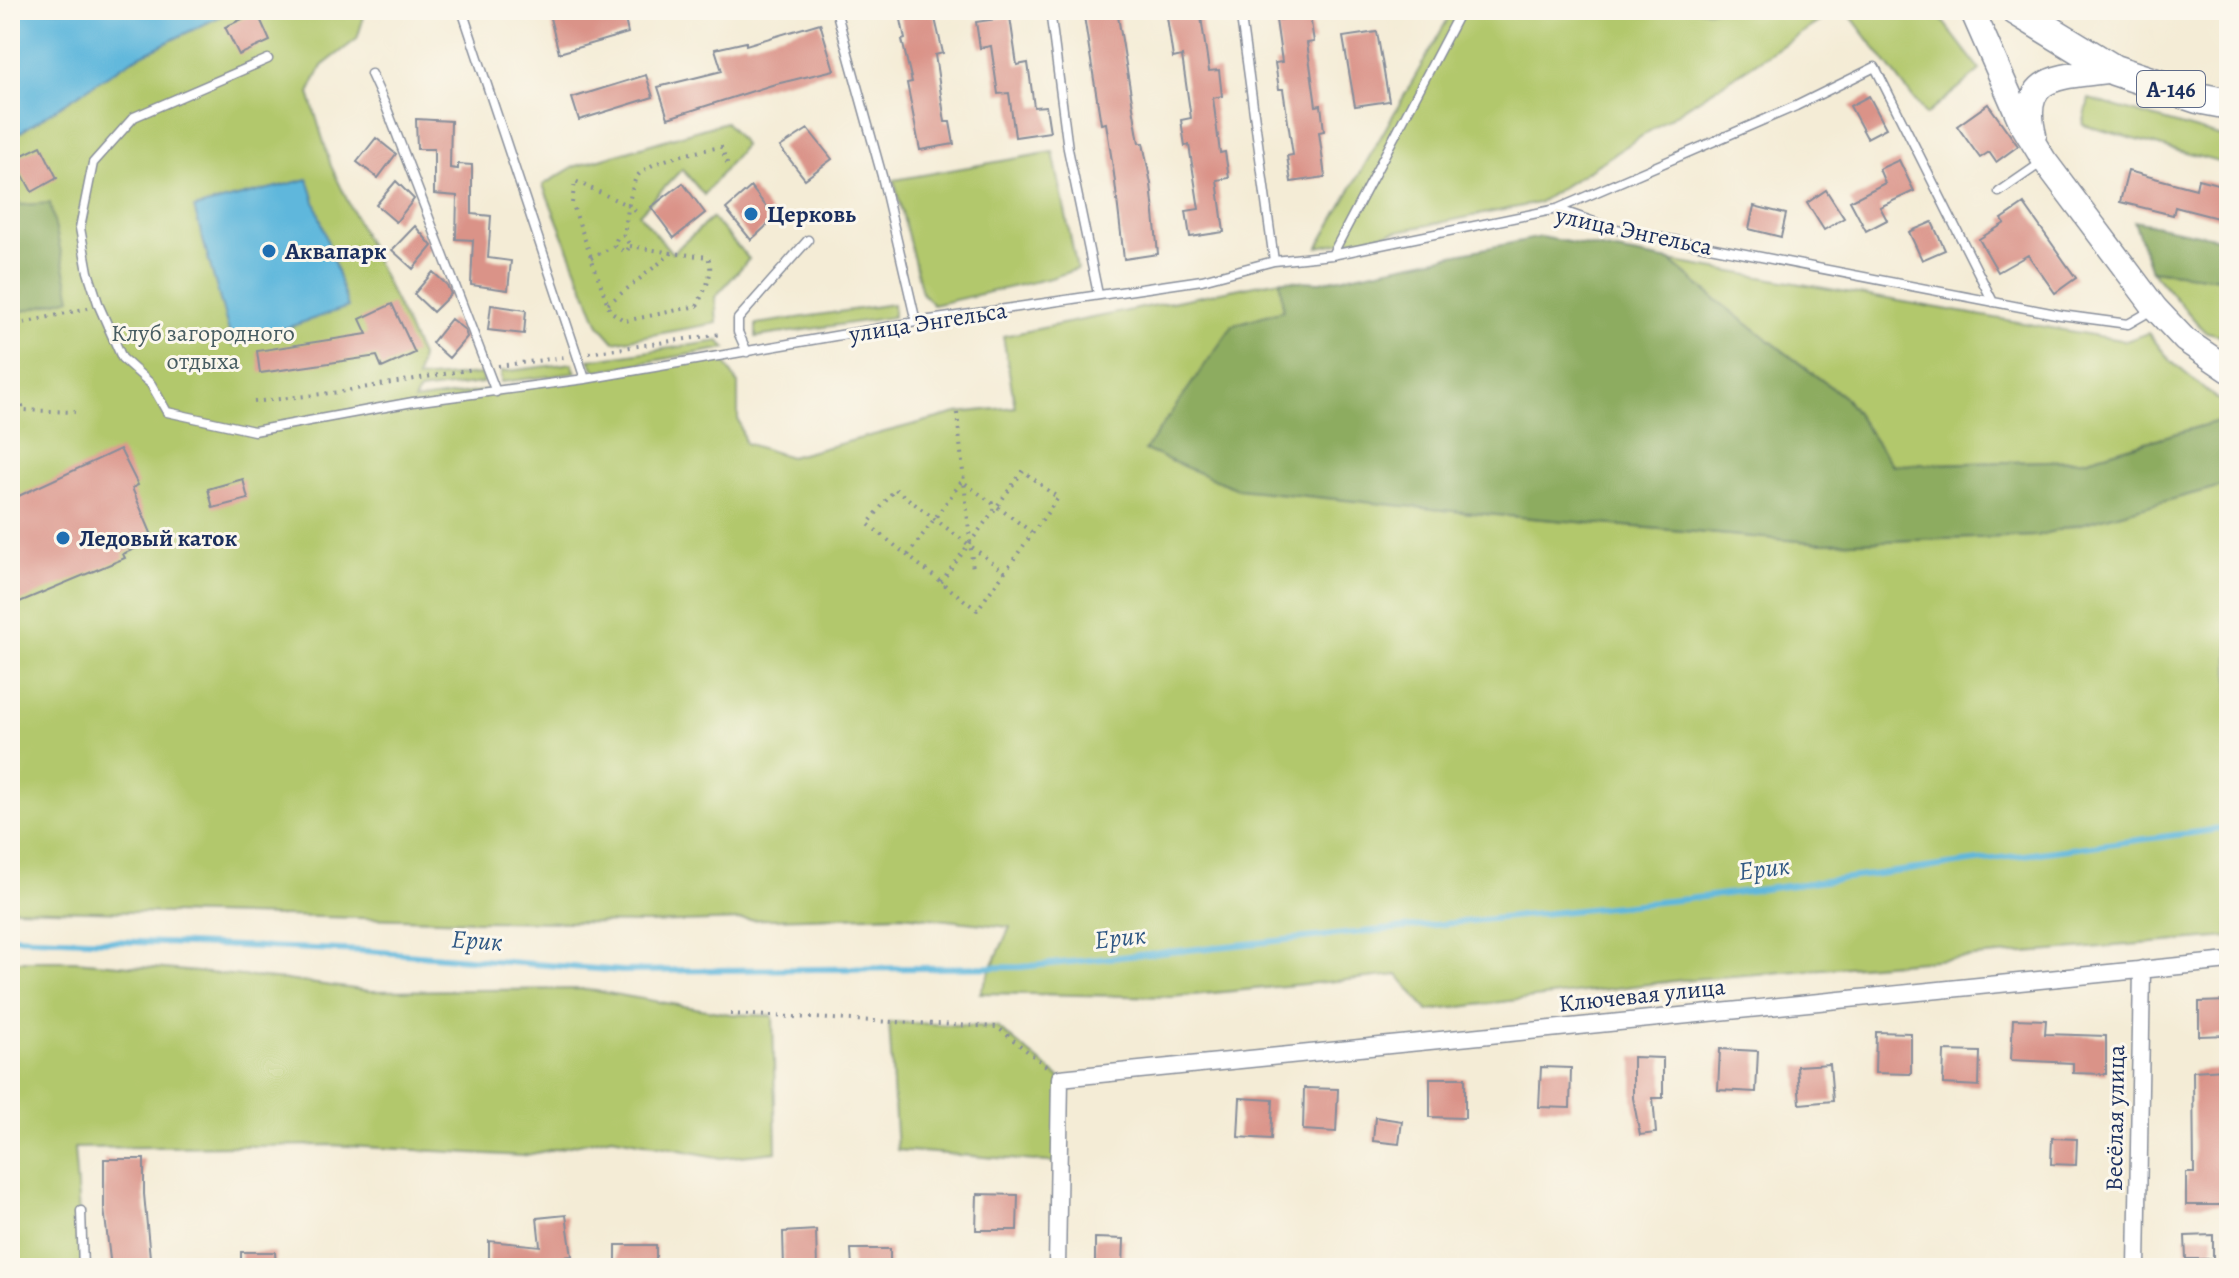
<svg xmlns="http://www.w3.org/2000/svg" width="2239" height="1278" viewBox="0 0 2239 1278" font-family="Alegreya,serif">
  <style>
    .green { fill: #b2c86c; stroke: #667c65; stroke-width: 2 }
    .forest { fill: #8dac60; stroke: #546e5f; stroke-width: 2 }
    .water { fill: #5fb7dc; stroke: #3d739d; stroke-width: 2 }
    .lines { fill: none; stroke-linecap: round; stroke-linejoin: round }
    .stream { stroke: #5fb7dc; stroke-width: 6 }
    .building { fill: #da9388 }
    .lane-casing { stroke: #888e9a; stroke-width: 11 }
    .street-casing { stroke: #888e9a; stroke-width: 19 }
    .secondary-casing { stroke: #888e9a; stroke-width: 27 }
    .highway-casing { stroke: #888e9a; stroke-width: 33 }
    .path { stroke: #888e9a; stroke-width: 4; stroke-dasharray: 2 6; stroke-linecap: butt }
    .lane { stroke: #fff; stroke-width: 8 }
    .street { stroke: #fff; stroke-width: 16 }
    .secondary { stroke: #fff; stroke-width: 24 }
    .highway { stroke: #fff; stroke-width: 30 }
    .poi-dot { fill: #1f6fb2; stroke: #fbf7ec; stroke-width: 3 }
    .labels { text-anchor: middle; stroke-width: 6; stroke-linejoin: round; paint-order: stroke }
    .shield { fill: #fbf7ec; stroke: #5e6b89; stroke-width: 2 }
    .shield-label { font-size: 22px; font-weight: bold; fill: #1b2f5e }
    .poi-label { font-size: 24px; font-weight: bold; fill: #1b2f5e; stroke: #fbf7ec; text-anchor: start }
    .street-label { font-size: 24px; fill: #1b2f5e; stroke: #fbf7ec }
    .park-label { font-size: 24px; fill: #485d62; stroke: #fbf7ec }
    .water-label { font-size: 26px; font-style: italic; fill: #2f5884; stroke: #fbf7ec }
  </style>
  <rect width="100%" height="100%" fill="#fbf7ec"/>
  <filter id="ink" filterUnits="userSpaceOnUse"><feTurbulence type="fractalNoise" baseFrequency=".0125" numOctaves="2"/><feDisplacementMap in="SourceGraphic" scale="16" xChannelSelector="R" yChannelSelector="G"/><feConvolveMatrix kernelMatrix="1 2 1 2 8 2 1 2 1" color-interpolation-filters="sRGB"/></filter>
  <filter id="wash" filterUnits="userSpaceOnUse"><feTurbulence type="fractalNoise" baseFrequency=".006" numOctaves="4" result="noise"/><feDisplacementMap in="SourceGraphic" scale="32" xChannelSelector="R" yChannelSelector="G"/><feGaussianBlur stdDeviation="1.8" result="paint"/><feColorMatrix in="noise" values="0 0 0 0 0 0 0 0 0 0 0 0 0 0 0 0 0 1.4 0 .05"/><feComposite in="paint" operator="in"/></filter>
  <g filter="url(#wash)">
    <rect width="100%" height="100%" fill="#f4ecd6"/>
    <path class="green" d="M233,10H366L357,39L322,66L309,93L331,166L421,356L417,379L481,374L483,383L419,391L414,401L721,356L738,384V418L745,443L790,457L957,413L1015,407L1003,336L1280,280L1283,310L1233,325L1462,512L1822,543L2036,536L2229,484V937L1682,980L1428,1011L1398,975L1172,997L980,993L1010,927L902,915L647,923L477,921L13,909L10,902V139L133,59Z
      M1453,10H1837L1538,203L1318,247Z
      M1846,10H1934L1980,70L1926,115Z
      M2089,99L2229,139V165L2083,125Z
      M726,122L744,145L704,195L682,169L639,214L672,253L712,218L749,259L715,297L717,323L614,342L599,325L543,185L573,167Z
      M1053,152L1077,269L1051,278L933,305L922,293L894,180Z
      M1670,261L2126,341L2148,333L2172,362L2229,409V418L2084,460L1892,465L1845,398L1719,302Z
      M2151,270L2229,279V339L2204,331Z
      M893,304V317L756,337V324Z
      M719,341L726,348L596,371L589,360Z
      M572,363L576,373L501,382V372Z
      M10,961H75L286,980L370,991L584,989L730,1014L773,1016L776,1152L722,1158L612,1137L522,1156L330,1145L74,1148L83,1268H10Z
      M889,1022L997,1027L1060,1078V1163L897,1150Z"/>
    <path class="forest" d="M10,187L21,205L50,203L71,298L16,313L10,308Z
      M2134,221L2229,240V279L2151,270Z
      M1541,237L1670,261L1719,302L1845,398L1892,465L2084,460L2229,418V484L2036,536L1822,543L1462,512L1237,489L1145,450L1233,325L1283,310L1280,280L1320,282Z"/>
    <path class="water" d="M10,10H233L133,59L10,139Z
      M308,179L348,307L233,346L194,208Z"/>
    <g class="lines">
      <path class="stream" d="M10,937L367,951L623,971L1021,967L1687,899L2229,828"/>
    </g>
    <g id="blocks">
      <path class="building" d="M548,10H623L628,33L559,53Z
        M899,10H933L943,53L935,55L945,122H950L954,144L920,150L907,83L912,82L902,40L905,39Z
        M1083,10H1117L1139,143H1143L1151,184L1158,254L1124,259L1114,174L1106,123L1101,124Z
        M1166,10H1200L1209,71L1219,70L1222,96L1213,98L1220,153L1225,152L1229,178L1217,180L1224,232L1190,237L1186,211L1199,209L1189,145L1185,146L1181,120L1191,118L1182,56L1173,58Z
        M257,12L270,41L239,55L225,27Z
        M1310,16L1314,42L1307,43L1316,106L1321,105L1324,131L1319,132L1325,177L1291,182L1287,156L1293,155L1283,89H1279L1275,63L1282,62L1276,20Z
        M1010,17L1017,65L1028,63L1034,107L1046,106L1050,132L1015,137L1009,93L998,94L991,46L980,48L976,22Z
        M820,23L834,70L772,85L668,118L658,87L722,71L715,49L746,42V45Z
        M1377,32L1389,101L1355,106L1343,37Z
        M646,75L653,97L579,120L572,98Z
        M1869,96L1886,128L1867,138L1850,106Z
        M1988,104L2018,146L1996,162L1989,152L1980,158L1957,126Z
        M416,119L451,121L450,168L458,169V164L472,165V214L491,216L488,258L511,261L508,290L471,285L473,240L456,239L457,196L434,194V149H417Z
        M808,129L832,159L805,179L780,147Z
        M376,138L396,154L378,178L357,162Z
        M41,146L57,178L32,192L14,159Z
        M1899,160L1914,191L1880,207L1887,220L1866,231L1850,201L1885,183L1879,169Z
        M2128,171L2196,189L2198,179L2229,187V221L2175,207L2173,215L2120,202Z
        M396,181L414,199L396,222L376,205Z
        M683,183L705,213L674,238L651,207Z
        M751,187L775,218L751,240L726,209Z
        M1826,190L1844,218L1824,230L1807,203Z
        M2024,204L2076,278L2055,293L2028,255L1998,272L1979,239L2005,223L2002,219Z
        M1754,206L1786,214L1781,237L1749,229Z
        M1932,222L1945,250L1922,260L1909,232Z
        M415,226L432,246L413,269L392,250Z
        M433,272L447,285L451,294L433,312L414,294Z
        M392,304L415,353L382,368L377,356L260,373L257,351L367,334L360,319Z
        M491,305L526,310L524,334L488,330Z
        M451,319L465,330L467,337L449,358L432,343Z
        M120,449L138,485L132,488L154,540L123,554L125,558L10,606V500Z
        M243,479L248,499L213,508L208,489Z
        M2229,1001V1035L2199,1036V1002Z
        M2013,1019L2046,1020L2045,1034L2106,1036V1074L2073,1073V1063L2011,1060Z
        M1876,1032L1911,1033V1074L1875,1073Z
        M1720,1049L1758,1051L1756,1092L1718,1090Z
        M1944,1051L1980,1052L1979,1086L1943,1084Z
        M1633,1057L1663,1058V1098H1653L1656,1133L1640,1135L1633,1098Z
        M1830,1064L1833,1101L1800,1104L1797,1066Z
        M1541,1067L1571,1068L1570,1108L1539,1107Z
        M2224,1069L2225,1113H2228L2227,1205H2186V1173H2194L2193,1071Z
        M1430,1078H1465V1118L1430,1117Z
        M1304,1088L1338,1089L1336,1132L1303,1130Z
        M1240,1098L1273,1100L1271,1139L1238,1137Z
        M1375,1117L1402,1121L1399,1144L1373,1141Z
        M2052,1138L2077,1139L2076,1165L2051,1164Z
        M104,1159H144V1194L151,1268H111L104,1208Z
        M977,1194L1018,1195L1017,1230H976Z
        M566,1215L572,1256L526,1261V1268H489V1241L540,1246L537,1218Z
        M816,1230L817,1268H784L783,1232Z
        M2213,1235V1259H2186L2185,1236Z
        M1095,1238L1124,1239L1123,1268H1095Z
        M616,1245H656V1268H616Z
        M851,1249H890V1268H852Z
        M241,1252H275L276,1268H241Z"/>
    </g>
  </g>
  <g filter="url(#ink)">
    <use href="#blocks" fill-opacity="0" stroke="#888e9a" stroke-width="2"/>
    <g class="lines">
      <g class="lane-casing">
        <path id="lane" d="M462,10L585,379
          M836,10L882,176L916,322
          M1050,10L1068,149L1098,294
          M1240,10L1274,261
          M268,59L134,117L93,163L80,228L88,272L99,306L122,358L151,384L167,412L254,431L413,402L585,379L916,322L1202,280L1274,261L1332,255L1557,209L1611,228L2061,315L2128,324L2154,309
          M371,74L387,109L496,392
          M1999,192L2041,163
          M1557,209L1796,106L1875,67L1993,302
          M1332,255L1461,10
          M747,352L738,332V319L808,240
          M81,1211L83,1268"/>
      </g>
      <g class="street-casing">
        <path id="street" d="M1057,1268L1060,1078L2229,961
          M2137,1268L2142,969"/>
      </g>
      <g class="secondary-casing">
        <path id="secondary" d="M1972,10L2022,124L2044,160L2155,308L2185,340L2229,370
          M2034,135C2018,70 2066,78 2114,70"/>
      </g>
      <g class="highway-casing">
        <path id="highway" d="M2016,10L2114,70L2198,98L2229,104"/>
      </g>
      <path class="path" d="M614,246L626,252L630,246L624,235
        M630,246L672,253
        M591,258L614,246L617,238L624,235C627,217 629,196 635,180C643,160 701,151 721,147L728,165
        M608,304L672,253L708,257C715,275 704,290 697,306L625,321L610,311L572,203L575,181L629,206L639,214
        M10,330L19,324L88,308
        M589,353L721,334
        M498,366L565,357
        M10,385L24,410
        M254,402L339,392L473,369
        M10,413L24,410L75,412
        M957,413L973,570
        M908,555L962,481L1033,533
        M941,582L1023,471L1058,498L977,610C941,582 904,553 868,524L895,489L1005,572
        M730,1014L997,1027L1046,1066"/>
      <use href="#lane" class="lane"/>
      <use href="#street" class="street"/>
      <use href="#secondary" class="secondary"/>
      <use href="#highway" class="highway"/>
    </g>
  </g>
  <g class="poi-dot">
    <circle cx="751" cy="214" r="8"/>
    <circle cx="269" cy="251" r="8"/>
    <circle cx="63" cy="538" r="8"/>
  </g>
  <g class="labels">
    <rect class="shield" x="2137" y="71" width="68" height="36" rx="6"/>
    <g class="shield-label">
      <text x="2171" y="97">А-146</text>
    </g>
    <g class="poi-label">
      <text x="767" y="222">Церковь</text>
      <text x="285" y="259">Аквапарк</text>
      <text x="79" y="546">Ледовый каток</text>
    </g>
    <g class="street-label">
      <text transform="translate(1634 231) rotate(12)" y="8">улица Энгельса</text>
      <text transform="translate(928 322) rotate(-9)" y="8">улица Энгельса</text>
      <text transform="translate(1642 995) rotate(-6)" y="8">Ключевая улица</text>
      <text transform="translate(2115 1118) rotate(-89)" y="8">Весёлая улица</text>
    </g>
    <g class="park-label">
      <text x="203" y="341">Клуб загородного<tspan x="203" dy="28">отдыха</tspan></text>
    </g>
    <g class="water-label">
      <text transform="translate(1764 868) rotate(-7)" y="9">Ерик</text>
      <text transform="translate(1120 937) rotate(-6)" y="9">Ерик</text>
      <text transform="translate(477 940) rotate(4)" y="9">Ерик</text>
    </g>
  </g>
  <rect width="2239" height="1278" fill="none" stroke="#fbf7ec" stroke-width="40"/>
</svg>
